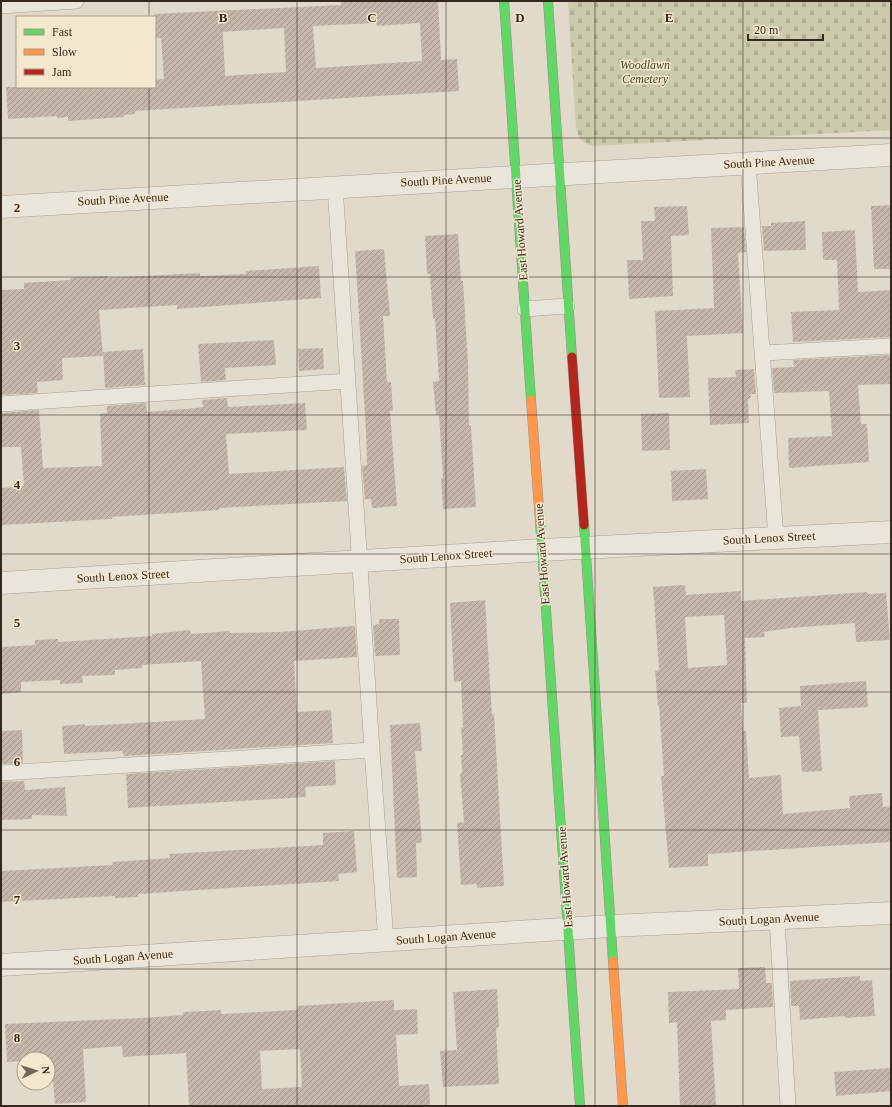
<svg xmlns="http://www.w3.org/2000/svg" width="892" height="1107" viewBox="0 0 892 1107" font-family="Georgia,serif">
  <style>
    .cemetery { fill: url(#cemetery-stones) }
    .building { fill: url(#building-hatch); fill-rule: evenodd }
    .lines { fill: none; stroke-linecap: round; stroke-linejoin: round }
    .lane-casing { stroke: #a69f94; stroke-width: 16 }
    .street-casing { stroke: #a69f94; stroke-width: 23 }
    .fast-casing { stroke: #968e83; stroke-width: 10 }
    .slow-casing { stroke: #968e83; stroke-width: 10 }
    .jam-casing { stroke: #968e83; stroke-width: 10 }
    .lane { stroke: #eae5db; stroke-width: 15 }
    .street { stroke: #eae5db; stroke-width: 22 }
    .fast { stroke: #63d668; stroke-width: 9 }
    .slow { stroke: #ff974d; stroke-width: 9 }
    .jam { stroke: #b3261e; stroke-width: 9 }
    .grid { fill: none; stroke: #34271d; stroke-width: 1; stroke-opacity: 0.55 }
    .labels { text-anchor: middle; stroke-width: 3; stroke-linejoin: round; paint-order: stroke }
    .park-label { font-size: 12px; font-style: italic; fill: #454f24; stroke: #f3e8cf }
    .street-label { font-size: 12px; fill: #34271d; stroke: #f3e8cf }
    .grid-label { font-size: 13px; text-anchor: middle; font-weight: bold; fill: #34271d; stroke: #f3e8cf; stroke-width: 3; stroke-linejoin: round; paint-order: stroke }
  </style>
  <defs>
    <pattern id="cemetery-stones" width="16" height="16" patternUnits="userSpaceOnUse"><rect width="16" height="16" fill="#cbcaac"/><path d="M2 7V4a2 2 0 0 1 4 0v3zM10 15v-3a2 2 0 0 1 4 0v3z" fill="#afae94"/></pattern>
    <pattern id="building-hatch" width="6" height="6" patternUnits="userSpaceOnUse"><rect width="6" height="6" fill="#c5b8ab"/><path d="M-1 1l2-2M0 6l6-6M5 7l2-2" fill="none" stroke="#a1968b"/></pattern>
  </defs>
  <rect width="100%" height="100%" fill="#e1daca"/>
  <path class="cemetery" d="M568,1H891V130L593,146C582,144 579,138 576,128Z"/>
  <path class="building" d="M341,1H438L441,60L457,59L459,91L135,111V114L123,115L124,117L68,121V117L57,118V116L8,119L6,87H155V80L164,79L161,38H156L154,14L341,5ZM376,23L377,26L420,23L422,61L316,68L313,26ZM284,28L286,72L225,76L223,32Z
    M891,205V269H874L871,206Z
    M687,206L689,235L671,236L673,296L629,299L627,260H643L641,221H655L654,207Z
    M805,221L806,250L764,251L762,226H771V223Z
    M744,227L746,252L738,253L743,333L687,336L690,397L659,398L655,311L714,308L711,228Z
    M855,230L858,292L891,290V337L793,342L791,312L839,310L837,260H823L822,232Z
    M458,234L461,281H463L468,363L469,426H471L476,507L443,509L441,478H443L439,414L436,415L433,382L439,381L435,319H433L430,274H427L425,236Z
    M384,249L390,316H383L387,382H391L393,411H390L397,506L372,508L371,499H365L362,466L367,465L366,432L355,251Z
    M319,266L321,298L177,309V305L99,310L103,356L62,358L63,380L37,382L38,393L1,395V290L24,289V283L70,280V278L107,276V278L200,273V276L246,274V271Z
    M274,340L276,365L225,368L226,380L201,382L198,344Z
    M323,348L324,369L299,371L298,349Z
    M143,349L145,385L105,388L103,352Z
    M891,355V384L858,385L861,424H867L869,462L789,468L788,438L832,436L829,391L774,393L772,368L794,367L793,360Z
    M754,369L756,394H750L751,398L748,399L749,423L710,425L708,378L736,377L735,370Z
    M227,398L228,407L305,403L307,430L226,434L229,474L344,467L347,501L219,508V510L112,517V519L1,525V488L24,486L21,447H1V413L39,410L43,468L102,466L100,414L107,413V406L146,403L147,412L197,408L203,407L202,400Z
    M669,413L670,450L642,451L641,414Z
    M706,469L708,499L672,501L671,471Z
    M685,585L686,595L741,591V601L867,592L868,594L886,593L890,640L856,642L855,623L790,628L764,632L765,637L745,638L747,703H741L743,731H746L749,778L781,775L783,814L850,808L849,796L882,793L883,807L891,806V842L708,854V866L669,868L661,776H664L659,706H658L655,671L659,670L653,587ZM724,615L727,665L688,668L685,617Z
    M485,600L492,715L494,714L504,886L477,888V884L461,885L457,823L464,822L460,774L462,773L461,755H463L461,727L463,728L461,681L454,682L450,603Z
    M379,619H399L400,655L375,656L373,625L379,624Z
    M355,626L357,657L294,661L297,712L331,710L333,743L124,756L122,751L64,754L62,726L85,724V726L205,719L201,661L142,665V668L115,670V675L82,676L83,683L60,684V680L21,682V692L1,694V647L35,645V640L58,639V642L152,636V634L190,630L191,634L230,631V633L279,632Z
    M866,681L868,707L818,710L822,771L802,772L799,736L781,737L779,708L801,706L800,686Z
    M420,723L422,751H415L422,843H416L417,877L397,878L390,725Z
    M22,730L23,763L1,764V731Z
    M335,761L336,785L305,787L306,797L128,808L126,774Z
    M24,781L25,790L65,787L67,816L32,815V819L1,820V782Z
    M354,831L357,872L338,874L339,881L138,894V897L115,898V896L1,902V871L113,865L112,862L170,858L169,854L323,845V833Z
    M765,967L766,983H772L773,1007L726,1010V1020L711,1021L716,1106H680L677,1022L669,1023L668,992L739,989L738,968Z
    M860,976V981L872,980L875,1016L845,1018V1016L800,1020L799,1006H791L790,981Z
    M497,989L499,1027L496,1028L499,1084L443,1087L440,1051L457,1050L453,992Z
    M394,1000V1010L417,1009L418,1034L396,1035L399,1086L429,1084L430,1106H189L186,1053L123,1057L122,1046L83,1049L86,1102L55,1104L51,1059H24V1061L7,1062L5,1024L142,1018L183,1015V1012L221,1010V1014L297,1010V1006ZM300,1049L302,1087L262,1089L260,1051Z
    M891,1068V1091L836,1096L834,1072Z"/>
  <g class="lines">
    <g class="lane-casing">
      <path id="lane" d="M1,6L76,1
        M748,163L776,538
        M335,186L372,750L386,941
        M525,309L567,306
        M763,353L891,346
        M1,404L348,381
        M1,773L372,750
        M777,919L788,1106"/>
    </g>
    <g class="street-casing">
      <path id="street" d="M1,207L891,155
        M1,583L542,550L891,532
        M1,965L611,926L891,913"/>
    </g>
    <g class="fast-casing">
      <path id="fast" d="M504,1L531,400
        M548,1L572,357
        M540,522L580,1106
        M584,525L613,961"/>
    </g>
    <g class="slow-casing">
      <path id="slow" d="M531,400L540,522
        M613,961L623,1106"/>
    </g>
    <g class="jam-casing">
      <path id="jam" d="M572,357L584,525"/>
    </g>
    <use href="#lane" class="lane"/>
    <use href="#street" class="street"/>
    <use href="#fast" class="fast"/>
    <use href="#slow" class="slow"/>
    <use href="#jam" class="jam"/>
  </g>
  <path class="grid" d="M149,1V17M297,1V1106M446,1V1106M595,1V1106M743,1V1106M149,87V1106M1,138H891M1,277H891M1,415H891M1,554H891M1,692H891M1,830H891M1,969H891"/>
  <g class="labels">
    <g class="park-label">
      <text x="645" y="69">Woodlawn<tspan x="645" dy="14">Cemetery</tspan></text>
    </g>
    <g class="street-label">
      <text transform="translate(769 162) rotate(-3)" y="4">South Pine Avenue</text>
      <text transform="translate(446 180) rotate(-3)" y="4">South Pine Avenue</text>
      <text transform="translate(123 199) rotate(-3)" y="4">South Pine Avenue</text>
      <text transform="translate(520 230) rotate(-94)" y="4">East Howard Avenue</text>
      <text transform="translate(769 538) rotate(-3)" y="4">South Lenox Street</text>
      <text transform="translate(542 554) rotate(-94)" y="4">East Howard Avenue</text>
      <text transform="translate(446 556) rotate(-4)" y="4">South Lenox Street</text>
      <text transform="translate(123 576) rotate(-3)" y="4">South Lenox Street</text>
      <text transform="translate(565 877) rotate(-94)" y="4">East Howard Avenue</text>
      <text transform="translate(769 919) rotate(-3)" y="4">South Logan Avenue</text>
      <text transform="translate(446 937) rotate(-4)" y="4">South Logan Avenue</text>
      <text transform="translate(123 957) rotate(-4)" y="4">South Logan Avenue</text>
    </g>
  </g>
  <g class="grid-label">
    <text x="223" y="22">B</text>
    <text x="372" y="22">C</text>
    <text x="520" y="22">D</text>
    <text x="669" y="22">E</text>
    <text x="17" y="212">2</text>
    <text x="17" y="350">3</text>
    <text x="17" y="489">4</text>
    <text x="17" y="627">5</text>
    <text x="17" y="766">6</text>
    <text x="17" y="904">7</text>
    <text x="17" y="1042">8</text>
  </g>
  <rect width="892" height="1107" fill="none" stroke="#34271d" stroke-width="4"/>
  <rect x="16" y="16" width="140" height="72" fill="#f3e8cf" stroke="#a79b88"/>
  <rect x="24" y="29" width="20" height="6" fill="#63d668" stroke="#a79b88"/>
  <text x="52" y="36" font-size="12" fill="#34271d">Fast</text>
  <rect x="24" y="49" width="20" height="6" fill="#ff974d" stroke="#a79b88"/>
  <text x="52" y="56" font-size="12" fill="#34271d">Slow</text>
  <rect x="24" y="69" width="20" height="6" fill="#b3261e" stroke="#a79b88"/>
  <text x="52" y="76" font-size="12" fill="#34271d">Jam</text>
  <g transform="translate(36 1071) rotate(86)"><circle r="19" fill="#f3e8cf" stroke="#a79b88"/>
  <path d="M0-3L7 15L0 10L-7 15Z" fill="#71665a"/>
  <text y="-6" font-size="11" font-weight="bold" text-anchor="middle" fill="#34271d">N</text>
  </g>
  <path d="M748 34v6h75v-6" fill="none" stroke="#34271d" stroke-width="2"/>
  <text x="754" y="34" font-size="12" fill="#34271d" stroke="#f3e8cf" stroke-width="3" paint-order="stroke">20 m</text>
</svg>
